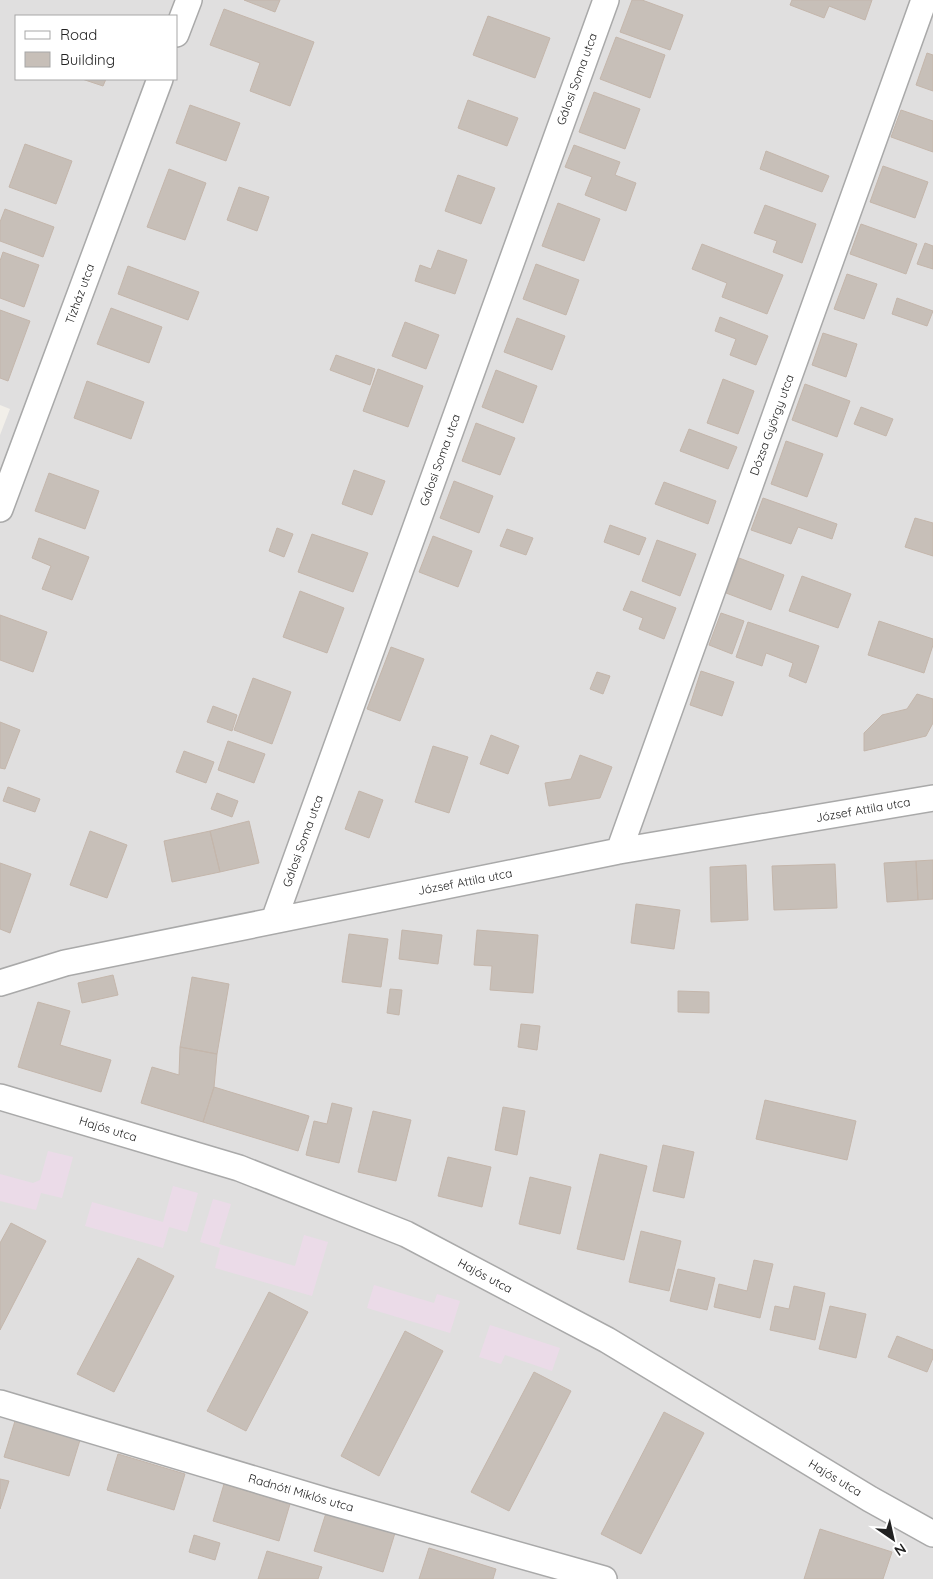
<svg xmlns="http://www.w3.org/2000/svg" width="933" height="1579" viewBox="0 0 933 1579" font-family="Quicksand,sans-serif">
  <style>
    .residential { fill: #e0dfdf; fill-rule: evenodd }
    .industrial { fill: #ebdbe8 }
    .building { fill: #c7bfb8; stroke: #c4b6ab }
    .lines { fill: none; stroke-linecap: round; stroke-linejoin: round }
    .minor-casing { stroke: #a9a9a9; stroke-width: 28 }
    .minor { stroke: #fff; stroke-width: 25 }
    .labels { text-anchor: middle; stroke-width: 5; stroke-linejoin: round; paint-order: stroke }
    .street-label { font-size: 12px; fill: #222; stroke: #fff }
  </style>
  <rect width="100%" height="100%" fill="#f2efe9"/>
  <path class="residential" d="M0,0H933V1579H0V435L10,409L0,405ZM16,16H176V79H16Z"/>
  <path class="industrial" d="M48,1151L73,1157L62,1198L41,1193L36,1210L0,1201V1174L33,1183L40,1180Z
    M173,1186L198,1193L187,1232L169,1227L163,1248L85,1226L92,1202L163,1222Z
    M213,1199L231,1204L219,1244L295,1266L304,1235L328,1242L312,1296L215,1268L220,1248L200,1242Z
    M374,1285L434,1303L437,1294L460,1301L450,1333L367,1308Z
    M490,1325L560,1348L552,1371L505,1355L501,1364L479,1357Z"/>
  <path class="building" d="M244,0H280L275,12Z
    M632,0H642L683,15L670,50L620,32Z
    M792,0H872L865,20L829,6L824,18L790,5Z
    M224,9L314,42L290,106L250,91L260,63L210,45Z
    M488,16L550,38L535,78L473,55Z
    M616,37L665,55L650,98L600,79Z
    M927,53L933,55V91L916,85Z
    M82,79H106L103,86Z
    M594,92L640,109L625,149L579,132Z
    M468,100L518,118L507,146L458,128Z
    M190,105L240,123L226,161L176,143Z
    M901,110L933,121V152L891,137Z
    M25,144L72,161L56,204L9,187Z
    M574,145L620,162L615,175L636,183L626,211L585,195L592,177L565,167Z
    M766,151L829,176L822,192L760,169Z
    M883,166L928,182L915,218L870,202Z
    M169,169L206,183L185,240L147,227Z
    M458,175L495,188L481,224L445,211Z
    M239,187L269,197L257,231L227,220Z
    M558,203L600,219L584,261L542,246Z
    M765,205L816,224L802,263L773,252L777,241L754,233Z
    M5,209L54,227L43,257L0,241V222Z
    M861,224L917,244L906,274L850,254Z
    M925,243L933,246V269L917,264Z
    M702,244L783,275L767,314L722,297L727,283L692,269Z
    M438,250L467,260L455,294L415,281L420,265L431,269Z
    M3,252L39,265L24,307L0,298V261Z
    M536,264L579,280L566,315L523,299Z
    M128,266L199,292L188,320L118,294Z
    M847,274L877,284L864,319L834,309Z
    M897,298L933,311L927,326L892,314Z
    M111,308L162,327L149,363L97,344Z
    M0,310L30,321L8,381L0,378Z
    M720,317L768,336L756,365L730,355L736,339L715,331Z
    M517,318L565,336L552,370L504,352Z
    M405,322L439,335L426,369L392,356Z
    M823,333L857,344L846,377L812,365Z
    M336,355L375,369L370,385L330,370Z
    M378,369L423,386L408,427L363,411Z
    M496,370L537,386L523,423L482,407Z
    M723,379L754,391L738,434L707,423Z
    M87,381L144,402L131,439L74,418Z
    M805,384L850,401L837,437L792,420Z
    M861,407L893,419L886,436L854,424Z
    M476,423L515,438L500,475L462,461Z
    M689,429L737,447L728,469L680,451Z
    M786,441L823,454L807,497L771,484Z
    M354,470L385,481L372,515L342,504Z
    M49,473L99,491L85,529L35,511Z
    M454,481L493,496L479,533L440,518Z
    M664,482L716,501L708,524L655,504Z
    M763,498L837,524L832,539L798,527L791,544L751,530Z
    M915,518L933,523V556L905,547Z
    M610,525L646,538L639,555L604,542Z
    M277,528L293,534L284,557L269,551Z
    M507,529L533,538L526,555L500,546Z
    M312,534L368,553L353,592L298,572Z
    M433,536L472,551L458,587L419,572Z
    M39,538L89,557L72,600L42,589L51,566L32,558Z
    M657,540L696,554L680,596L642,581Z
    M739,558L784,575L771,610L726,593Z
    M802,576L851,594L838,628L789,611Z
    M300,591L344,608L327,653L283,637Z
    M631,591L676,608L664,639L639,629L643,618L623,610Z
    M721,613L744,621L732,654L709,645Z
    M0,615L47,632L33,672L0,660Z
    M879,621L933,639V645L924,673L868,655Z
    M748,622L819,646L806,683L789,676L793,663L766,653L762,666L736,657Z
    M391,647L424,659L400,721L367,709Z
    M701,671L734,682L722,716L690,705Z
    M597,672L610,676L603,694L590,689Z
    M253,678L291,692L272,744L234,730Z
    M917,694L933,699V723L926,736L864,751V733L882,715L907,709Z
    M213,706L237,715L232,731L207,722Z
    M0,722L20,730L5,769L0,768Z
    M491,735L519,746L508,774L480,764Z
    M228,741L265,754L254,783L218,770Z
    M433,746L468,757L449,813L415,802Z
    M184,751L214,762L206,783L176,772Z
    M580,755L612,767L600,798L549,806L545,783L571,779Z
    M8,787L40,799L35,812L3,801Z
    M359,791L383,800L369,838L345,829Z
    M217,793L238,801L232,817L211,809Z
    M249,821L259,863L220,872L210,831Z
    M90,831L127,845L107,898L70,885Z
    M210,831L220,872L172,882L164,841Z
    M933,860V899L918,900L916,861Z
    M916,861L918,900L887,902L884,863Z
    M0,863L31,874L10,933L0,929Z
    M835,864L837,908L774,910L772,866Z
    M746,865L748,920L711,922L710,867Z
    M636,904L680,910L674,949L631,943Z
    M402,930L442,935L438,964L399,959Z
    M477,930L538,935L533,993L490,990L492,966L474,965Z
    M349,934L388,939L381,987L342,982Z
    M113,975L118,995L82,1003L78,983Z
    M192,977L229,984L217,1054L180,1047Z
    M390,989L402,990L399,1015L387,1013Z
    M678,991L709,992V1013L678,1012Z
    M38,1002L70,1011L60,1045L111,1060L101,1092L18,1067Z
    M521,1024L540,1026L537,1050L518,1047Z
    M180,1047L217,1054L214,1087L203,1122L141,1103L152,1067L179,1075Z
    M214,1087L309,1116L298,1151L203,1122Z
    M765,1100L856,1121L847,1160L756,1139Z
    M332,1103L352,1108L339,1163L306,1155L314,1121L327,1124Z
    M503,1107L525,1111L517,1155L495,1150Z
    M373,1111L411,1120L396,1181L358,1172Z
    M663,1145L694,1152L684,1198L653,1191Z
    M600,1154L647,1166L624,1260L577,1249Z
    M448,1157L491,1167L482,1207L438,1196Z
    M530,1177L571,1187L560,1234L519,1224Z
    M11,1223L46,1241L0,1330V1243Z
    M641,1231L681,1241L669,1291L629,1282Z
    M138,1258L174,1276L114,1392L77,1374Z
    M754,1260L773,1264L760,1318L714,1307L719,1284L747,1291Z
    M678,1269L715,1278L707,1310L670,1301Z
    M794,1286L825,1293L815,1340L770,1330L775,1306L789,1309Z
    M269,1292L308,1312L246,1431L207,1411Z
    M830,1306L866,1314L856,1358L819,1349Z
    M405,1331L443,1351L379,1476L341,1456Z
    M897,1336L933,1350V1358L927,1372L888,1357Z
    M534,1372L571,1391L509,1511L471,1492Z
    M664,1412L704,1433L641,1554L601,1534Z
    M15,1421L80,1440L69,1476L4,1457Z
    M118,1454L185,1474L174,1510L107,1490Z
    M0,1479L9,1481L0,1509Z
    M224,1484L290,1504L279,1541L213,1521Z
    M326,1513L395,1533L383,1572L314,1551Z
    M820,1529L892,1552L883,1579H804Z
    M194,1535L220,1543L215,1560L189,1552Z
    M429,1548L496,1569L493,1579H419Z
    M267,1551L322,1567L318,1579H258Z"/>
  <g class="lines">
    <g class="minor-casing">
      <path id="minor" d="M176,34L189,0
        M0,509L160,79
        M619,851L924,0
        M274,920L606,0
        M0,983L65,963L619,851L933,798
        M0,1097L239,1168L406,1234L607,1340L870,1499L933,1534
        M0,1403L327,1501L604,1579"/>
    </g>
    <use href="#minor" class="minor"/>
  </g>
  <g class="labels">
    <g class="street-label">
      <text transform="translate(577 79) rotate(-70)" y="4">Gálosi Soma utca</text>
      <text transform="translate(80 294) rotate(-70)" y="4">Tízház utca</text>
      <text transform="translate(772 425) rotate(-70)" y="4">Dózsa György utca</text>
      <text transform="translate(440 460) rotate(-70)" y="4">Gálosi Soma utca</text>
      <text transform="translate(863 810) rotate(-10)" y="4">József Attila utca</text>
      <text transform="translate(303 841) rotate(-70)" y="4">Gálosi Soma utca</text>
      <text transform="translate(465 882) rotate(-11)" y="4">József Attila utca</text>
      <text transform="translate(108 1129) rotate(17)" y="4">Hajós utca</text>
      <text transform="translate(485 1276) rotate(28)" y="4">Hajós utca</text>
      <text transform="translate(835 1478) rotate(31)" y="4">Hajós utca</text>
      <text transform="translate(301 1493) rotate(16)" y="4">Radnóti Miklós utca</text>
    </g>
  </g>
  <rect x="15" y="15" width="162" height="65" fill="#ffffff" stroke="#a7a7a7"/>
  <rect x="25" y="31" width="25" height="8" fill="#ffffff" stroke="#a7a7a7"/>
  <text x="60" y="40" font-size="15" fill="#222222">Road</text>
  <rect x="25" y="52" width="25" height="15" fill="#c7bfb8" stroke="#a7a7a7"/>
  <text x="60" y="65" font-size="15" fill="#222222">Building</text>
  <g transform="translate(893 1539) rotate(146)" stroke="#ffffff" stroke-width="4" paint-order="stroke">
  <path d="M0-4L9 19L0 12L-9 19Z" fill="#222222"/>
  <text y="-8" font-size="14" font-weight="bold" text-anchor="middle" fill="#222222">N</text>
  </g>
</svg>
